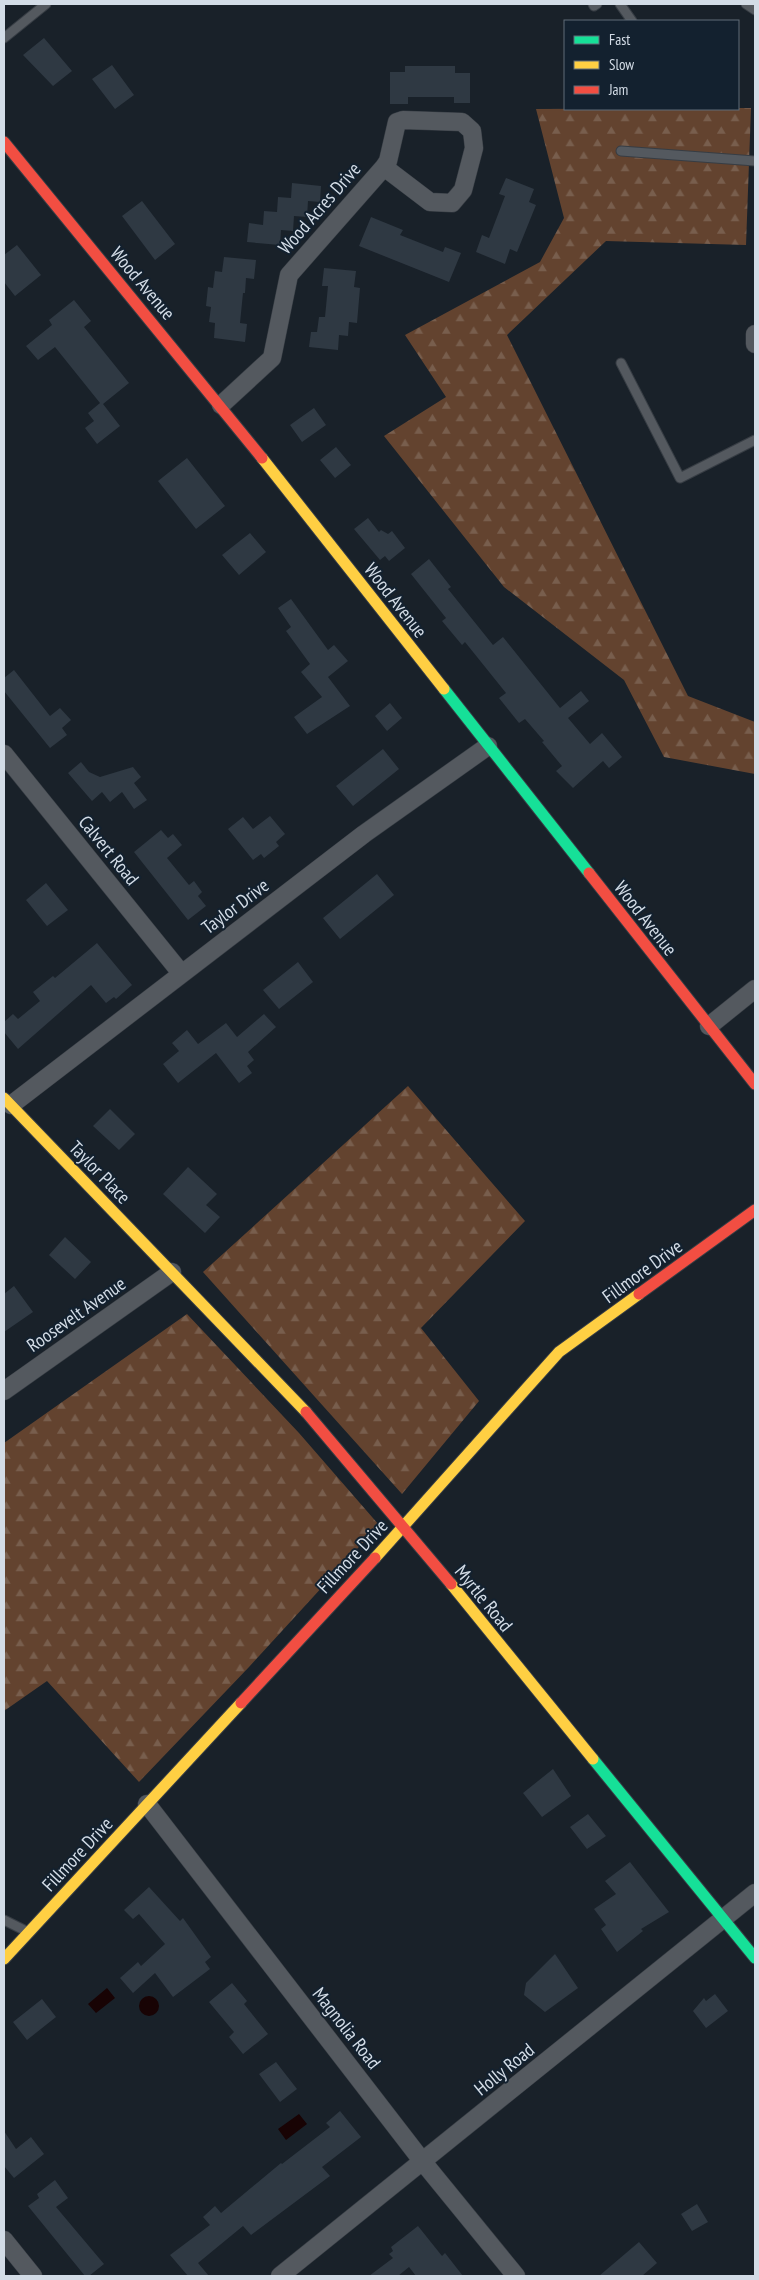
<svg xmlns="http://www.w3.org/2000/svg" width="759" height="2280" viewBox="0 0 759 2280" font-family="'PT Sans Narrow',sans-serif">
  <style>
    .forest { fill: url(#forest-firs) }
    .water { fill: #180304 }
    .building { fill: #2f3943 }
    .lines { fill: none; stroke-linecap: round; stroke-linejoin: round }
    .lane-casing { stroke: #373d44; stroke-width: 11 }
    .street-casing { stroke: #373d44; stroke-width: 19 }
    .fast-casing { stroke: #373d44; stroke-width: 13 }
    .slow-casing { stroke: #373d44; stroke-width: 13 }
    .jam-casing { stroke: #373d44; stroke-width: 13 }
    .lane { stroke: #54595f; stroke-width: 9 }
    .street { stroke: #54595f; stroke-width: 18 }
    .fast { stroke: #16e098; stroke-width: 11 }
    .slow { stroke: #ffcf43; stroke-width: 11 }
    .jam { stroke: #f24e42; stroke-width: 11 }
    .labels { text-anchor: middle; stroke-width: 4; stroke-linejoin: round; paint-order: stroke }
    .street-label { font-size: 19px; fill: #d3dce6; stroke: #13212f }
  </style>
  <defs>
    <pattern id="forest-firs" width="22" height="20" patternUnits="userSpaceOnUse" patternTransform="scale(1.25)"><rect width="22" height="20" fill="#63432f"/><path d="M5 1l3.5 6h-7zM16 11l3.5 6h-7z" fill="#785e4d"/></pattern>
  </defs>
  <rect width="100%" height="100%" fill="#192129"/>
  <path class="forest" d="M738,108H751L746,245L606,241L507,335L688,696L755,722V774L664,757L624,680L504,587L384,436L446,397L405,335L540,262L564,218L536,109Z
    M408,1086L525,1221L421,1328L479,1401L402,1494L203,1272Z
    M187,1314L299,1433L379,1525L249,1667L139,1782L47,1681L4,1711V1443Z"/>
  <path class="water" d="M107,1988L115,1998L96,2013L88,2004Z
    M139 2006a10 10 0 1 1 20 0a10 10 0 1 1-20 0Z
    M299,2114L307,2124L286,2140L278,2129Z"/>
  <path class="building" d="M44,38L72,71L53,86L23,55Z
    M112,65L134,95L115,109L92,79Z
    M405,66H455V73H470V103H454V97H408V104H390V72H405Z
    M506,178L534,189L529,202L536,205L517,252L510,249L505,264L476,252L482,235L489,238L505,196L499,194Z
    M292,183L321,186L320,202L308,201L307,217L294,216L293,231L281,230L280,245L247,242L249,223L263,225L264,211L277,212L278,197L291,198Z
    M142,201L175,244L155,260L122,216Z
    M371,217L403,230L400,235L443,252L445,247L461,253L449,282L359,246Z
    M17,245L41,275L15,296L4,282V255Z
    M224,257L256,260L254,279L246,278L245,293H243L240,323L247,324L245,342L214,338L215,323L209,322L211,307L206,306L208,287L213,288L215,271L222,272Z
    M324,268L356,271L354,287L360,288L357,323L349,322L348,336L339,335L338,350L309,347L311,332H317L319,317H325L328,286H322Z
    M74,300L91,321L84,327L129,383L103,404L120,426L97,444L85,428L94,421L88,413L100,403L55,347L38,360L26,346L52,325L49,320Z
    M314,408L326,425L302,442L290,425Z
    M336,447L351,465L335,478L320,460Z
    M187,458L225,506L196,529L158,481Z
    M368,518L379,532L381,530L388,534L392,531L405,548L389,561L385,556L380,560L354,529Z
    M250,533L266,552L239,575L222,555Z
    M429,559L451,587L448,589L493,645L503,637L560,708L581,691L589,701L568,718L590,744L602,733L622,757L609,768L603,761L573,788L556,771L562,766L542,742L544,741L525,719L519,723L499,698L506,693L465,642L462,645L442,621L446,618L411,574Z
    M291,599L328,650L334,645L348,661L328,677L350,706L307,734L294,717L322,697L301,672L310,664L286,631L291,627L278,608Z
    M14,670L50,716L60,708L71,720L62,728L67,735L50,748L4,691V678Z
    M390,703L402,718L387,731L375,716Z
    M383,749L399,769L353,806L336,786Z
    M81,762L89,772L100,777L133,767L141,777L134,783L147,800L134,809L122,792L110,802L102,792L92,801L68,773Z
    M270,816L285,834L276,842L279,846L264,858L261,854L253,860L228,829L243,817L253,829Z
    M161,830L168,838L173,834L182,845L167,858L189,885L194,881L202,892L198,896L206,906L188,920L134,852Z
    M377,874L394,895L340,939L323,918Z
    M46,883L68,910L47,926L26,900Z
    M97,943L132,985L116,999L114,997L106,1003L91,985L18,1049L4,1032V1022L13,1014L18,1019L40,1001L33,992L53,976L55,978Z
    M298,962L313,982L279,1009L263,990Z
    M264,1014L276,1027L248,1052L254,1060L247,1066L252,1073L239,1083L216,1053L178,1083L163,1064L179,1051L172,1043L187,1030L198,1044L226,1023L237,1037Z
    M110,1109L135,1134L119,1150L93,1126Z
    M188,1167L217,1194L206,1205L220,1217L205,1233L163,1194Z
    M65,1237L91,1262L75,1279L49,1255Z
    M14,1286L33,1312L4,1332V1294Z
    M553,1769L571,1796L542,1817L523,1793Z
    M588,1814L606,1836L587,1849L570,1827Z
    M630,1862L669,1912L641,1929L643,1931L617,1952L601,1929L606,1925L594,1909L616,1894L605,1881Z
    M149,1887L180,1921L183,1918L211,1957L205,1962L210,1969L173,1997L155,1973L133,1993L120,1978L138,1962L141,1966L165,1944L139,1914L133,1919L124,1910Z
    M555,1954L578,1988L545,2012L524,1995L526,1983Z
    M232,1983L247,2001L244,2004L268,2034L243,2054L229,2037L234,2032L209,2002Z
    M715,1994L728,2011L706,2028L693,2011L704,1998L706,2001Z
    M42,1999L56,2017L27,2040L13,2022Z
    M276,2062L297,2089L280,2102L259,2074Z
    M340,2111L361,2137L322,2167L330,2176L251,2235L243,2226L198,2263L209,2276H188L170,2255L210,2225L203,2217L215,2206L221,2213L281,2163L282,2164L330,2127L326,2123Z
    M4,2131L16,2149L31,2137L44,2154L14,2178L4,2166Z
    M55,2180L68,2198L56,2207L104,2264L89,2276H85L28,2206L39,2198L37,2194Z
    M697,2204L708,2222L692,2231L681,2214Z
    M418,2226L442,2256L445,2253L463,2276H416L409,2267L398,2276H369L393,2258L389,2254L393,2251L391,2247Z
    M639,2242L657,2263L642,2276H599Z"/>
  <g class="lines">
    <g class="lane-casing">
      <path id="lane" d="M593,4L594,6L597,4
        M620,4L632,21
        M746,4L755,10
        M4,38L46,4
        M621,151L755,161
        M621,363L680,478L755,440
        M4,1920L26,1931"/>
    </g>
    <g class="street-casing">
      <path id="street" d="M403,120L462,122L472,131L474,148L463,190L452,203L430,202L384,167L388,161L397,122Z
        M755,334V344
        M221,405L272,358L289,275L384,167
        M4,754L181,973
        M709,1026L755,989
        M11,1105L364,834L488,746
        M4,1391L172,1272
        M147,1804L423,2162L516,2276
        M4,2240L33,2276
        M280,2276L755,1893"/>
    </g>
    <g class="fast-casing">
      <path id="fast" d="M444,689L589,873
        M593,1759L755,1958"/>
    </g>
    <g class="slow-casing">
      <path id="slow" d="M262,458L444,689
        M4,1098L306,1412
        M375,1558L559,1352L639,1294
        M451,1584L593,1759
        M4,1959L241,1703"/>
    </g>
    <g class="jam-casing">
      <path id="jam" d="M4,142L262,458
        M589,873L755,1084
        M639,1294L755,1210
        M306,1412L451,1584
        M241,1703L375,1558"/>
    </g>
    <use href="#lane" class="lane"/>
    <use href="#street" class="street"/>
    <use href="#fast" class="fast"/>
    <use href="#slow" class="slow"/>
    <use href="#jam" class="jam"/>
  </g>
  <g class="labels">
    <g class="street-label">
      <text transform="translate(319 208) rotate(-49)" y="7">Wood Acres Drive</text>
      <text transform="translate(143 283) rotate(50)" y="7">Wood Avenue</text>
      <text transform="translate(396 600) rotate(52)" y="7">Wood Avenue</text>
      <text transform="translate(109 850) rotate(51)" y="7">Calvert Road</text>
      <text transform="translate(235 906) rotate(-37)" y="7">Taylor Drive</text>
      <text transform="translate(646 918) rotate(52)" y="7">Wood Avenue</text>
      <text transform="translate(100 1172) rotate(46)" y="7">Taylor Place</text>
      <text transform="translate(642 1271) rotate(-36)" y="7">Fillmore Drive</text>
      <text transform="translate(76 1314) rotate(-35)" y="7">Roosevelt Avenue</text>
      <text transform="translate(352 1556) rotate(-47)" y="7">Fillmore Drive</text>
      <text transform="translate(484 1598) rotate(51)" y="7">Myrtle Road</text>
      <text transform="translate(77 1854) rotate(-47)" y="7">Fillmore Drive</text>
      <text transform="translate(347 2028) rotate(52)" y="7">Magnolia Road</text>
      <text transform="translate(504 2069) rotate(-39)" y="7">Holly Road</text>
    </g>
  </g>
  <rect width="759" height="2280" fill="none" stroke="#d3dce6" stroke-width="10"/>
  <rect x="564" y="20" width="175" height="90" fill="#13212f" stroke="#606c78"/>
  <rect x="574" y="36" width="25" height="8" fill="#16e098" stroke="#606c78"/>
  <text x="609" y="45" font-size="15" fill="#d3dce6">Fast</text>
  <rect x="574" y="61" width="25" height="8" fill="#ffcf43" stroke="#606c78"/>
  <text x="609" y="70" font-size="15" fill="#d3dce6">Slow</text>
  <rect x="574" y="86" width="25" height="8" fill="#f24e42" stroke="#606c78"/>
  <text x="609" y="95" font-size="15" fill="#d3dce6">Jam</text>
</svg>
